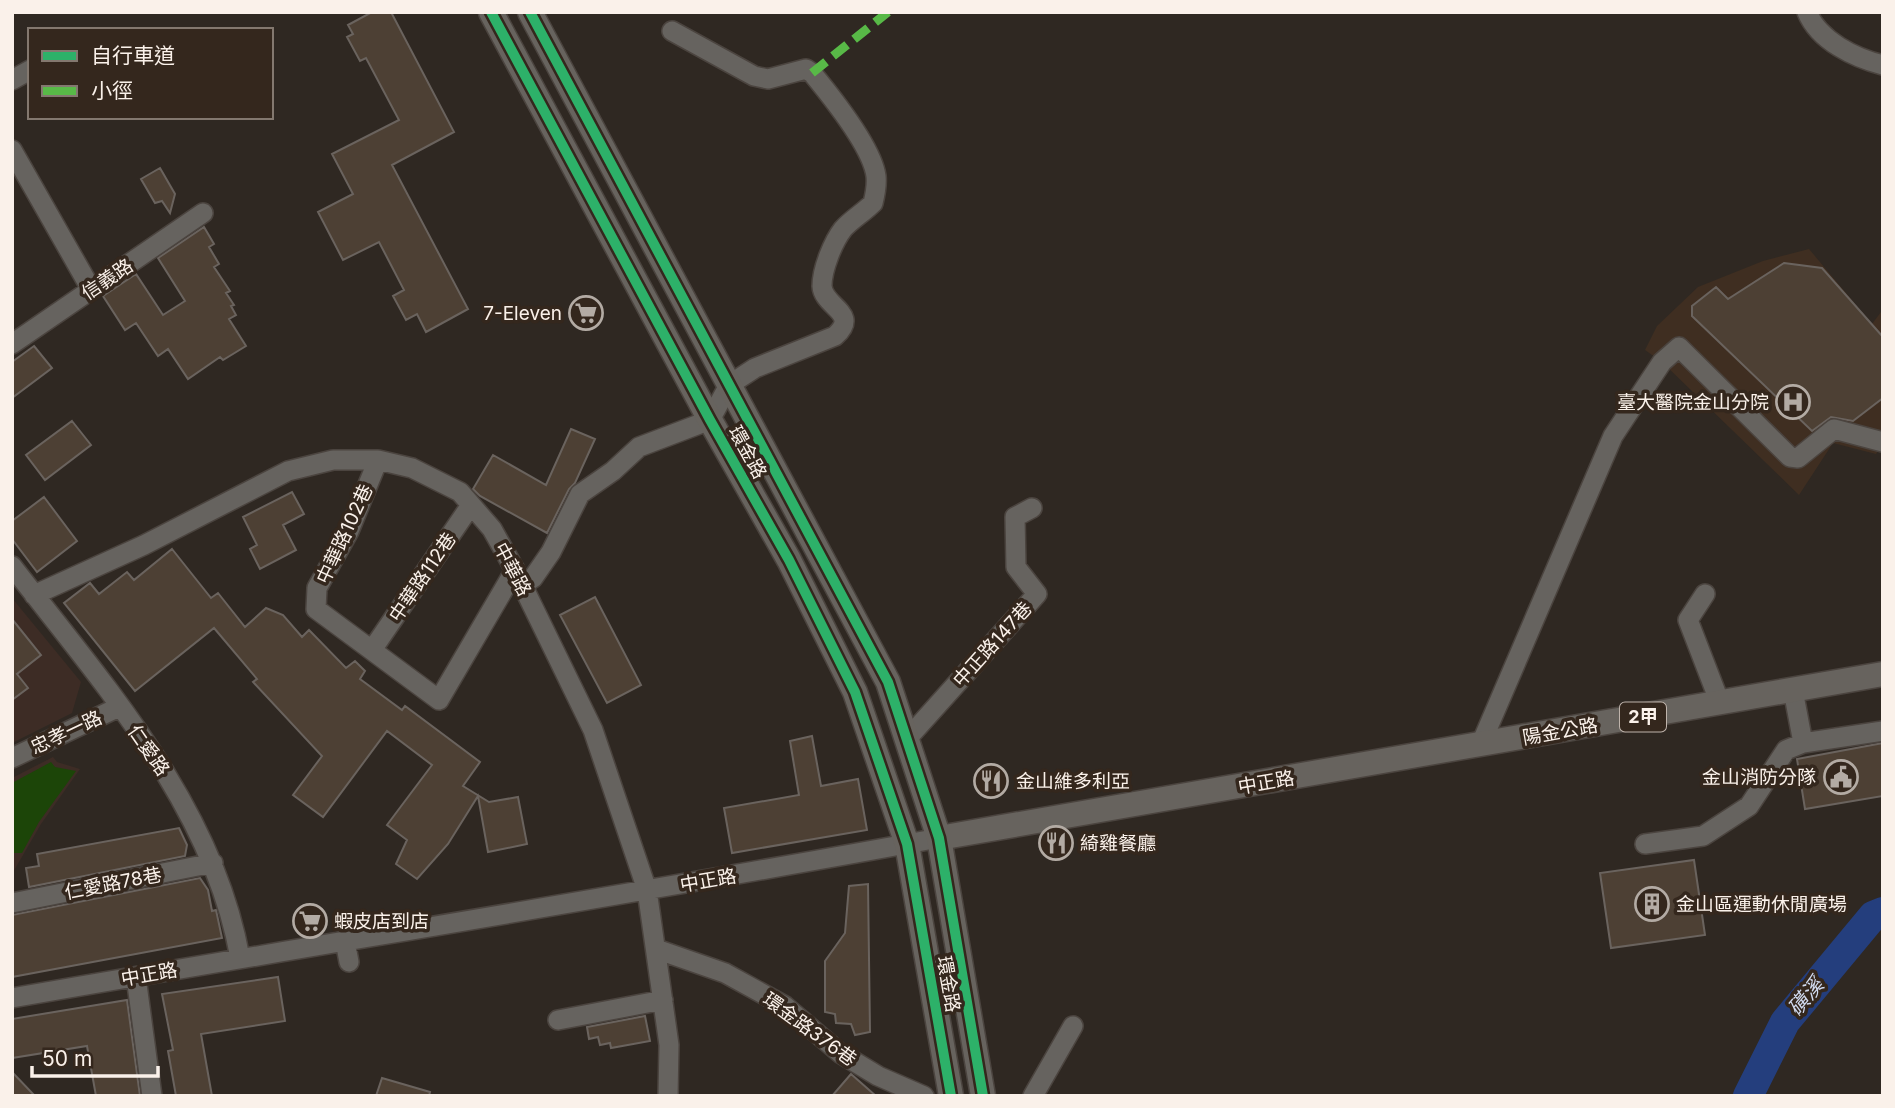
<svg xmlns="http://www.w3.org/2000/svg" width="1895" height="1108" viewBox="0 0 1895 1108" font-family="Inter,'Noto Sans TC',sans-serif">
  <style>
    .built { fill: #3f2e21 }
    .education { fill: #3d2c25 }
    .green { fill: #1c4508 }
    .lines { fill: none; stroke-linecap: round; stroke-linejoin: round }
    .river { stroke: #243e7d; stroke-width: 30 }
    .building { fill: #4d4034; stroke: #6a635e; stroke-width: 2 }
    .minor-casing { stroke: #4b443f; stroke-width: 22 }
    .major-casing { stroke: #4b443f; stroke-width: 27 }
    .minor { stroke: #66635f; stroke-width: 19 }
    .major { stroke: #67635e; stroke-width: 24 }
    .quiet { stroke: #58b947; stroke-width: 9; stroke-dasharray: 18 9; stroke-linecap: butt }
    .cycleway-casing { stroke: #34271d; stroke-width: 15 }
    .cycleway { stroke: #2db169; stroke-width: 10 }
    .labels { text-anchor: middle; stroke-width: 7; stroke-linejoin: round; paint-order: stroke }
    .shield { fill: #34271d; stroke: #bfb4ac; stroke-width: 2 }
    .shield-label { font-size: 18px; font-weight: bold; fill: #faf1ea }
    .street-label { font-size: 19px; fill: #faf1ea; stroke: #34271d }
    .poi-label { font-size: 19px; fill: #faf1ea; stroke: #34271d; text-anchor: start }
    .water-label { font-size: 21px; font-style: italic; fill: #d1dbf0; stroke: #34271d }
  </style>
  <rect width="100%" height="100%" fill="#2f2822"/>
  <path class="built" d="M1809,249L1872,324L1881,312L1883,314V445L1876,454L1833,443L1799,495L1662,362L1645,350L1657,326L1698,287L1763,261Z"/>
  <path class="education" d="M12,598L81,682L72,713L12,743Z
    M53,757L57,762L80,769L41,824L12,874V778Z"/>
  <path class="green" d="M51,762L55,767L76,771L39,822L22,853H12V783Z"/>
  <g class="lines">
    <path class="river" d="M1748,1096L1785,1022L1873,916L1883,912"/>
  </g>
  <path class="building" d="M372,12H391L454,132L392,165L468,309L426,332L417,314L406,320L393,296L404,290L379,242L343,260L318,212L353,194L332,154L399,120L366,58L360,61L347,37L353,34L348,25Z
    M160,168L175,194L170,213L162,201L155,203L141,179Z
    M204,227L214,244L209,247L219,264L214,267L230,291L226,293L234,305L231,306L236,315L229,319L246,346L223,360L220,357L188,379L168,349L158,356L136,323L125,330L103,296L136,274L163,315L185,301L158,258Z
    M1784,263L1822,268L1883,337V398L1853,421L1831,417L1812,431L1692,316V306L1716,287L1728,299Z
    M34,346L52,368L12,398V362Z
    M72,421L91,445L45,480L26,455Z
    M571,429L595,439L575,483L569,489L547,533L480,496L473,489L493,455L546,485Z
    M292,492L304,514L283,525L296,550L260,569L250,549L257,545L243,517Z
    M44,497L77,541L37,572L12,539V521Z
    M172,549L211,598L218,593L245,627L266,608L283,615L302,637L309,630L346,668L355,661L365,671L360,679L402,710L405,706L480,762L463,786L489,802L518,797L527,844L488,852L478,796L448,844L417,879L396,864L407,840L387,825L432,765L387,731L323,817L293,795L322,756L253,682L257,679L214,628L135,691L64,603L90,583L99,594L127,572L134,580Z
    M595,597L641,685L607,703L560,615Z
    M12,619L41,655L17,674L28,688L12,700Z
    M812,736L821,786L858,779L867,830L732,853L724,808L799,795L790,741Z
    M1883,743V796L1805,809L1797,759Z
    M179,828L187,845L185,856L29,887L26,868L39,866L37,854Z
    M1694,860L1705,935L1611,948L1600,873Z
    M200,878L208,890L212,911L216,910L222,938L12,977V915Z
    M868,884L870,1032L855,1035L851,1024L836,1023L835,1014L825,1012V961L845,933L849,886Z
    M278,977L285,1021L201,1034L212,1096H176L168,1051L173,1050L162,994Z
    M127,1000L140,1096H96L87,1046L12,1058V1019Z
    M645,1016L650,1041L611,1048L610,1043L600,1045L598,1037L589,1039L587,1027Z
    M12,1072L35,1096H12Z
    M851,1074L876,1096H832Z
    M382,1078L430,1092L429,1096H376Z"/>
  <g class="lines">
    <g class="minor-casing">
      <path id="minor" d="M1807,12C1819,41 1855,58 1883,65
        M12,80L30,70
        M12,150L91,289
        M12,344L203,213
        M378,460L349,531L317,588L316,609L439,700L515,570
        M12,566C104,685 213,806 240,958
        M522,585L533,578L551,552L580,494L613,471L639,447L710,420L729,385L755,368L835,336C861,313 823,307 822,286C822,269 833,242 843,229C852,219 863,213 873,203C875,195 877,185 876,176C872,147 831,96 812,73L806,69L768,79L754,76L672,31
        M1705,594L1688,620L1720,703
        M34,595L144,545L288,471L333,460H378L412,468L460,492L492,529L515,570L593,730L647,890L669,1045L668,1096
        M372,650L471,505
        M1793,690L1803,743
        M907,739L1037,594L1016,567L1015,517L1032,508
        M1480,746L1613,436L1662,362L1679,347L1790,457L1798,458L1834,429L1883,442
        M12,758L119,707
        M1645,844L1703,836L1749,806L1786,750L1803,743L1883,731
        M12,903L213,863
        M345,941L349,962
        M656,949L725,973L785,1006L840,1053L878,1076L924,1096
        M136,977L152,1096
        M12,998C321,944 631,895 939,838
        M558,1020L663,1000
        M1033,1096L1073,1026"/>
    </g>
    <g class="major-casing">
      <path id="major" d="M491,12L710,420L789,560L855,692L907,844L951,1096
        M530,12L888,682L939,838L983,1096
        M939,838L1883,674"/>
    </g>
    <use href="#minor" class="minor"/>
    <use href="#major" class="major"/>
    <path class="quiet" d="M812,73L888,12"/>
    <g class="cycleway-casing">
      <path id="cycleway" d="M491,12L710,420L789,560L855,692L907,844L951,1096
        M530,12L888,682L939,838L983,1096"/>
    </g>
    <use href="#cycleway" class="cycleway"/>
  </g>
  <defs>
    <g id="supermarket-ring" transform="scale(1.75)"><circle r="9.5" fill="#34271d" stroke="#b3aba4" stroke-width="1.5"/><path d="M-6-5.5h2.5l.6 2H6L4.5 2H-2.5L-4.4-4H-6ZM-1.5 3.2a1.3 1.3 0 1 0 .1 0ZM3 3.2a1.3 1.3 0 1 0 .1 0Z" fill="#b3aba4"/></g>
    <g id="hospital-ring" transform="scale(1.75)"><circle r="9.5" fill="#34271d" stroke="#b3aba4" stroke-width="1.5"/><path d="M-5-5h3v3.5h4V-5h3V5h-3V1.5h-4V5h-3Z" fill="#b3aba4"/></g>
    <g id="civic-ring" transform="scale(1.75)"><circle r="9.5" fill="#34271d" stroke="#b3aba4" stroke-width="1.5"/><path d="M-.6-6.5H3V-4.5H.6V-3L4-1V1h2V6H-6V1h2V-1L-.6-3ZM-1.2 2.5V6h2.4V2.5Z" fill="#b3aba4"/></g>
    <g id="restaurant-ring" transform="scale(1.75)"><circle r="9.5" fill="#34271d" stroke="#b3aba4" stroke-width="1.5"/><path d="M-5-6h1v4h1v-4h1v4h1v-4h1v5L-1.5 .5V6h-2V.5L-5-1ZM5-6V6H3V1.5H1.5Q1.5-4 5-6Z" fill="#b3aba4"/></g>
    <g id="building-ring" transform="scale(1.75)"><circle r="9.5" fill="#34271d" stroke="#b3aba4" stroke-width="1.5"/><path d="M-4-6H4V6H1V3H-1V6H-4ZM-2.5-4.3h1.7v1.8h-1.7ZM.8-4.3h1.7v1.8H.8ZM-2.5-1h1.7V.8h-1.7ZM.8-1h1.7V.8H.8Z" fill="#b3aba4"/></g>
  </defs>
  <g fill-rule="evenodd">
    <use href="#supermarket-ring" x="586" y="313"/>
    <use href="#hospital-ring" x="1793" y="402"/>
    <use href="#civic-ring" x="1841" y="777"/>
    <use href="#restaurant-ring" x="991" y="781"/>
    <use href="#restaurant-ring" x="1056" y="843"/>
    <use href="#building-ring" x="1652" y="904"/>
    <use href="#supermarket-ring" x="310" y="921"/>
  </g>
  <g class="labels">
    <rect class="shield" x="1620" y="702.5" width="46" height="29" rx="5"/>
    <g class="shield-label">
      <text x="1643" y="723">2甲</text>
    </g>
    <g class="street-label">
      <text transform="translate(107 279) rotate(-34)" y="7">信義路</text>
      <text transform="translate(748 452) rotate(61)" y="7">環金路</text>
      <text transform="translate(344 534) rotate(-65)" y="7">中華路102巷</text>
      <text transform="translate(513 569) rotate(62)" y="7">中華路</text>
      <text transform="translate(422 577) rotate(-56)" y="7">中華路112巷</text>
      <text transform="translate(992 644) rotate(-48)" y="7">中正路147巷</text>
      <text transform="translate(1560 731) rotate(-10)" y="7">陽金公路</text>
      <text transform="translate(66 732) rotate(-25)" y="7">忠孝一路</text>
      <text transform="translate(149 750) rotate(55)" y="7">仁愛路</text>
      <text transform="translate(1266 782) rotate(-10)" y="7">中正路</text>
      <text transform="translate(708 880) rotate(-10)" y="7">中正路</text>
      <text transform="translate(113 883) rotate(-11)" y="7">仁愛路78巷</text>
      <text transform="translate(149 974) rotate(-10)" y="7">中正路</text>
      <text transform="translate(949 984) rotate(80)" y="7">環金路</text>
      <text transform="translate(810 1029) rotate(36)" y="7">環金路376巷</text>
    </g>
    <g class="poi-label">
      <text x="562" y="320" text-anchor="end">7-Eleven</text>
      <text x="1769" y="409" text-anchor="end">臺大醫院金山分院</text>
      <text x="1816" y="784" text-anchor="end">金山消防分隊</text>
      <text x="1016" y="788">金山維多利亞</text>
      <text x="1080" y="850">綺雞餐廳</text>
      <text x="1676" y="911">金山區運動休閒廣場</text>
      <text x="334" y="928">蝦皮店到店</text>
    </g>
    <g class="water-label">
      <text transform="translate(1806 997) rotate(-50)" y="7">磺溪</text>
    </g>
  </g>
  <rect width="1895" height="1108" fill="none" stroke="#faf1ea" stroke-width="28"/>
  <rect x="28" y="28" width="245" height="91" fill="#34271d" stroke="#83786f" stroke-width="2"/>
  <rect x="42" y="51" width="35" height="10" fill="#2db169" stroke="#83786f" stroke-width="2"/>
  <text x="91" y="63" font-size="21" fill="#faf1ea">自行車道</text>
  <rect x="42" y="86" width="35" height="10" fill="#58b947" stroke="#83786f" stroke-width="2"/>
  <text x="91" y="98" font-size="21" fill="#faf1ea">小徑</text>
  <path d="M32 1066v10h126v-10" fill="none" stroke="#faf1ea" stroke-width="3.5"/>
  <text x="42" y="1066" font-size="21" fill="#faf1ea" stroke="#34271d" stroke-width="5" paint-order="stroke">50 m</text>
</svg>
